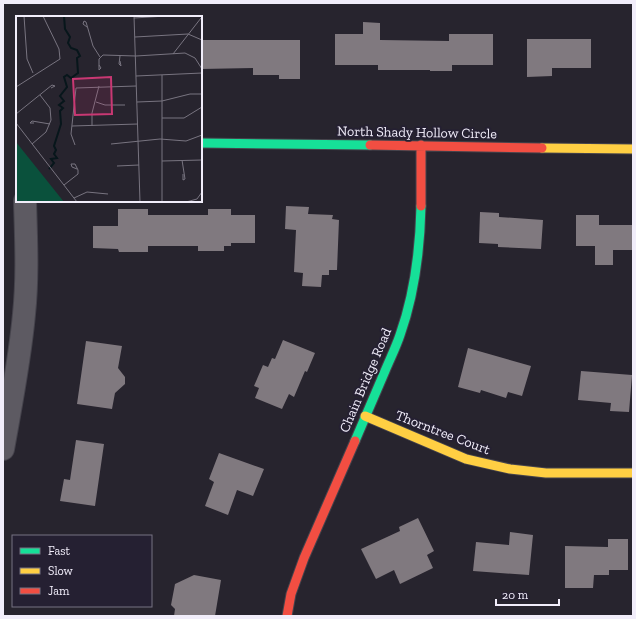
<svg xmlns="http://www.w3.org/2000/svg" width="636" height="619" viewBox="0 0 636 619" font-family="'Zilla Slab',serif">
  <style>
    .building { fill: #80797f }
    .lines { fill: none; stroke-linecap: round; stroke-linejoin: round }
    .street-casing { stroke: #45434c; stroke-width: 24 }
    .fast-casing { stroke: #45434c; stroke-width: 11 }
    .slow-casing { stroke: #45434c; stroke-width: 11 }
    .jam-casing { stroke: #45434c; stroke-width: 11 }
    .street { stroke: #5d5a62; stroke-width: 22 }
    .fast { stroke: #16e098; stroke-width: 9 }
    .slow { stroke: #ffcf43; stroke-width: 9 }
    .jam { stroke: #f24e42; stroke-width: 9 }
    .labels { text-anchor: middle; stroke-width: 4; stroke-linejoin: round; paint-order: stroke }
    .street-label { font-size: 14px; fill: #f1edfa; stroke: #252032 }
    .inset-river { fill: none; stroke: #07161b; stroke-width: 2 }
    .inset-road { fill: none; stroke: #787480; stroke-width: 1 }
    .view { fill: #c93873; fill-opacity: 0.15; stroke: #c93873; stroke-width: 2 }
    .inset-edge { fill: none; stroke: #f1edfa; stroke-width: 2 }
  </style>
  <rect width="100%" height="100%" fill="#27242e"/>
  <path class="building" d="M363,22L380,23V40L449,41V34H493V65H452V71H430V70H378V65H335V34H363Z
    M527,39H591V68H552V76L527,77Z
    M201,40H300V79H279V75H253V68L201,69Z
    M286,206L309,207L308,214L333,215L332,219L339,220L337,270H329V275H322L321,287L302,286L303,273L294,272L296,230L285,229Z
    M118,209H148V215H208V209H231V215H255V243H231V246H224V251H198V246H148V252H119L118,249L93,248V226H118Z
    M480,212L499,213V217L543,220L541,249L498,247V244L479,243Z
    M576,215H599V225H633V250H613V265H595V246H576Z
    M283,340L315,353L307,372L305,371L294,397L289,394L282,409L255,398L259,388L254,386L263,365L268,367L272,358L275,359Z
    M86,341L122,346L118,368L125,377V384L115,393L112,409L77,404Z
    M468,348L531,366L522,396L508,392L506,398L481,390L480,393L458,387Z
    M581,371L632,375L629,412L610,411L611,403L578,400Z
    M76,440L104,444L95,506L60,501L64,479L70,480Z
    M219,453L264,469L253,496L237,490L228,515L205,506L214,482L209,479Z
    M418,518L434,551L427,555L433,568L400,584L394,570L376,579L361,549L400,531L399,527Z
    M510,532L533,535L529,575L473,571L476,542L509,545Z
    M608,539H628V570H609V575H594L593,588H565V546L608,547Z
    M194,575L221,580L215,616H174L175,609L171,605L175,584Z"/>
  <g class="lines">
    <g class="street-casing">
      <path id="street" d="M3,449C11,404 20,359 24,314C28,276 26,238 25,201"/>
    </g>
    <g class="fast-casing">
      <path id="fast" d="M201,143L370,145
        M355,441C365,418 375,394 385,371C390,359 396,347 400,335C415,293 420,250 421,206"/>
    </g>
    <g class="slow-casing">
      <path id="slow" d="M542,148L633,149
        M365,416L466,459L510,469L546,473H633"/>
    </g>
    <g class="jam-casing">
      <path id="jam" d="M370,145L542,148
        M421,145V206
        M287,616L291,594L304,558L355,441"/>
    </g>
    <use href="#street" class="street"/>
    <use href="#fast" class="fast"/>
    <use href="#slow" class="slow"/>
    <use href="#jam" class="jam"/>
  </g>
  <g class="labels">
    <g class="street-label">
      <text transform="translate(417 132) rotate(1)" y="5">North Shady Hollow Circle</text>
      <text transform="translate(365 380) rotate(-67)" y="5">Chain Bridge Road</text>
      <text transform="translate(443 432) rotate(21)" y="5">Thorntree Court</text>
    </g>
  </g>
  <g transform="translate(16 16)">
    <rect width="186" height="186" fill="#27242e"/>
    <path d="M0,126L48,186H0Z" fill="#0a513c"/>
    <path class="inset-river" d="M33,153L38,147L35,143L41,142L38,138L40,134L38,130L45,108L44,95L47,92L43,89L48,85L44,80L51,71L48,61L51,59L55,62L62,57L61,42L64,40L61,34L55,32L52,27L54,21L49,13L48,0"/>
    <path class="inset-road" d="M8,0L11,43L17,57M118,0L124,186M118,2L150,0M71,11L67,8L68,5L70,6L77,30L84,41M119,21L172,18L186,24M157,38L185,2M104,40L103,48L105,50L104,45M120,40L169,37L179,42L186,53M83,49L85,52L83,54V43L87,39L120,40M146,59V186M120,60L186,57M0,71L44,43L43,33L27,0M60,72L120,70M80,86L89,89H109M121,86L146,85L174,78H186M0,98L36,69L39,70L35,72M146,102H168L186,91M0,107L61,186M18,107H14L16,105L34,108M56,110L122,108M76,110V97L83,70M16,128L30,116L35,104L34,92L24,79M95,128L144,123L170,125L186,119M59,129L55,118L60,72M166,144L169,163L167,164V158M146,145L186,144M101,150L123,149M48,169L62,158V154L59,148H55L56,151L61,153M58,182L71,176L92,178M170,186L181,183L186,176"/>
    <path class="view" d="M95,61L96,98L59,99L57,63Z"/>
    <rect width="186" height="186" class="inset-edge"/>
  </g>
  <rect width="636" height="619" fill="none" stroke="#f1edfa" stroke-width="8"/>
  <rect x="12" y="535" width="140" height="72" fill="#252032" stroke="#777282"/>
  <rect x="20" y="548" width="20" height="6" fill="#16e098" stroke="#777282"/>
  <text x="48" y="555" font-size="12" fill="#f1edfa">Fast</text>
  <rect x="20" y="568" width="20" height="6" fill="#ffcf43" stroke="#777282"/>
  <text x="48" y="575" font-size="12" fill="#f1edfa">Slow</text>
  <rect x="20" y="588" width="20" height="6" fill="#f24e42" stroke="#777282"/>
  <text x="48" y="595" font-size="12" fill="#f1edfa">Jam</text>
  <path d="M496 599v6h63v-6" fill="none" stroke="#f1edfa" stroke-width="2"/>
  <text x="502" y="599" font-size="12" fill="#f1edfa" stroke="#252032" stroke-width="3" paint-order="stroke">20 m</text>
</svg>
